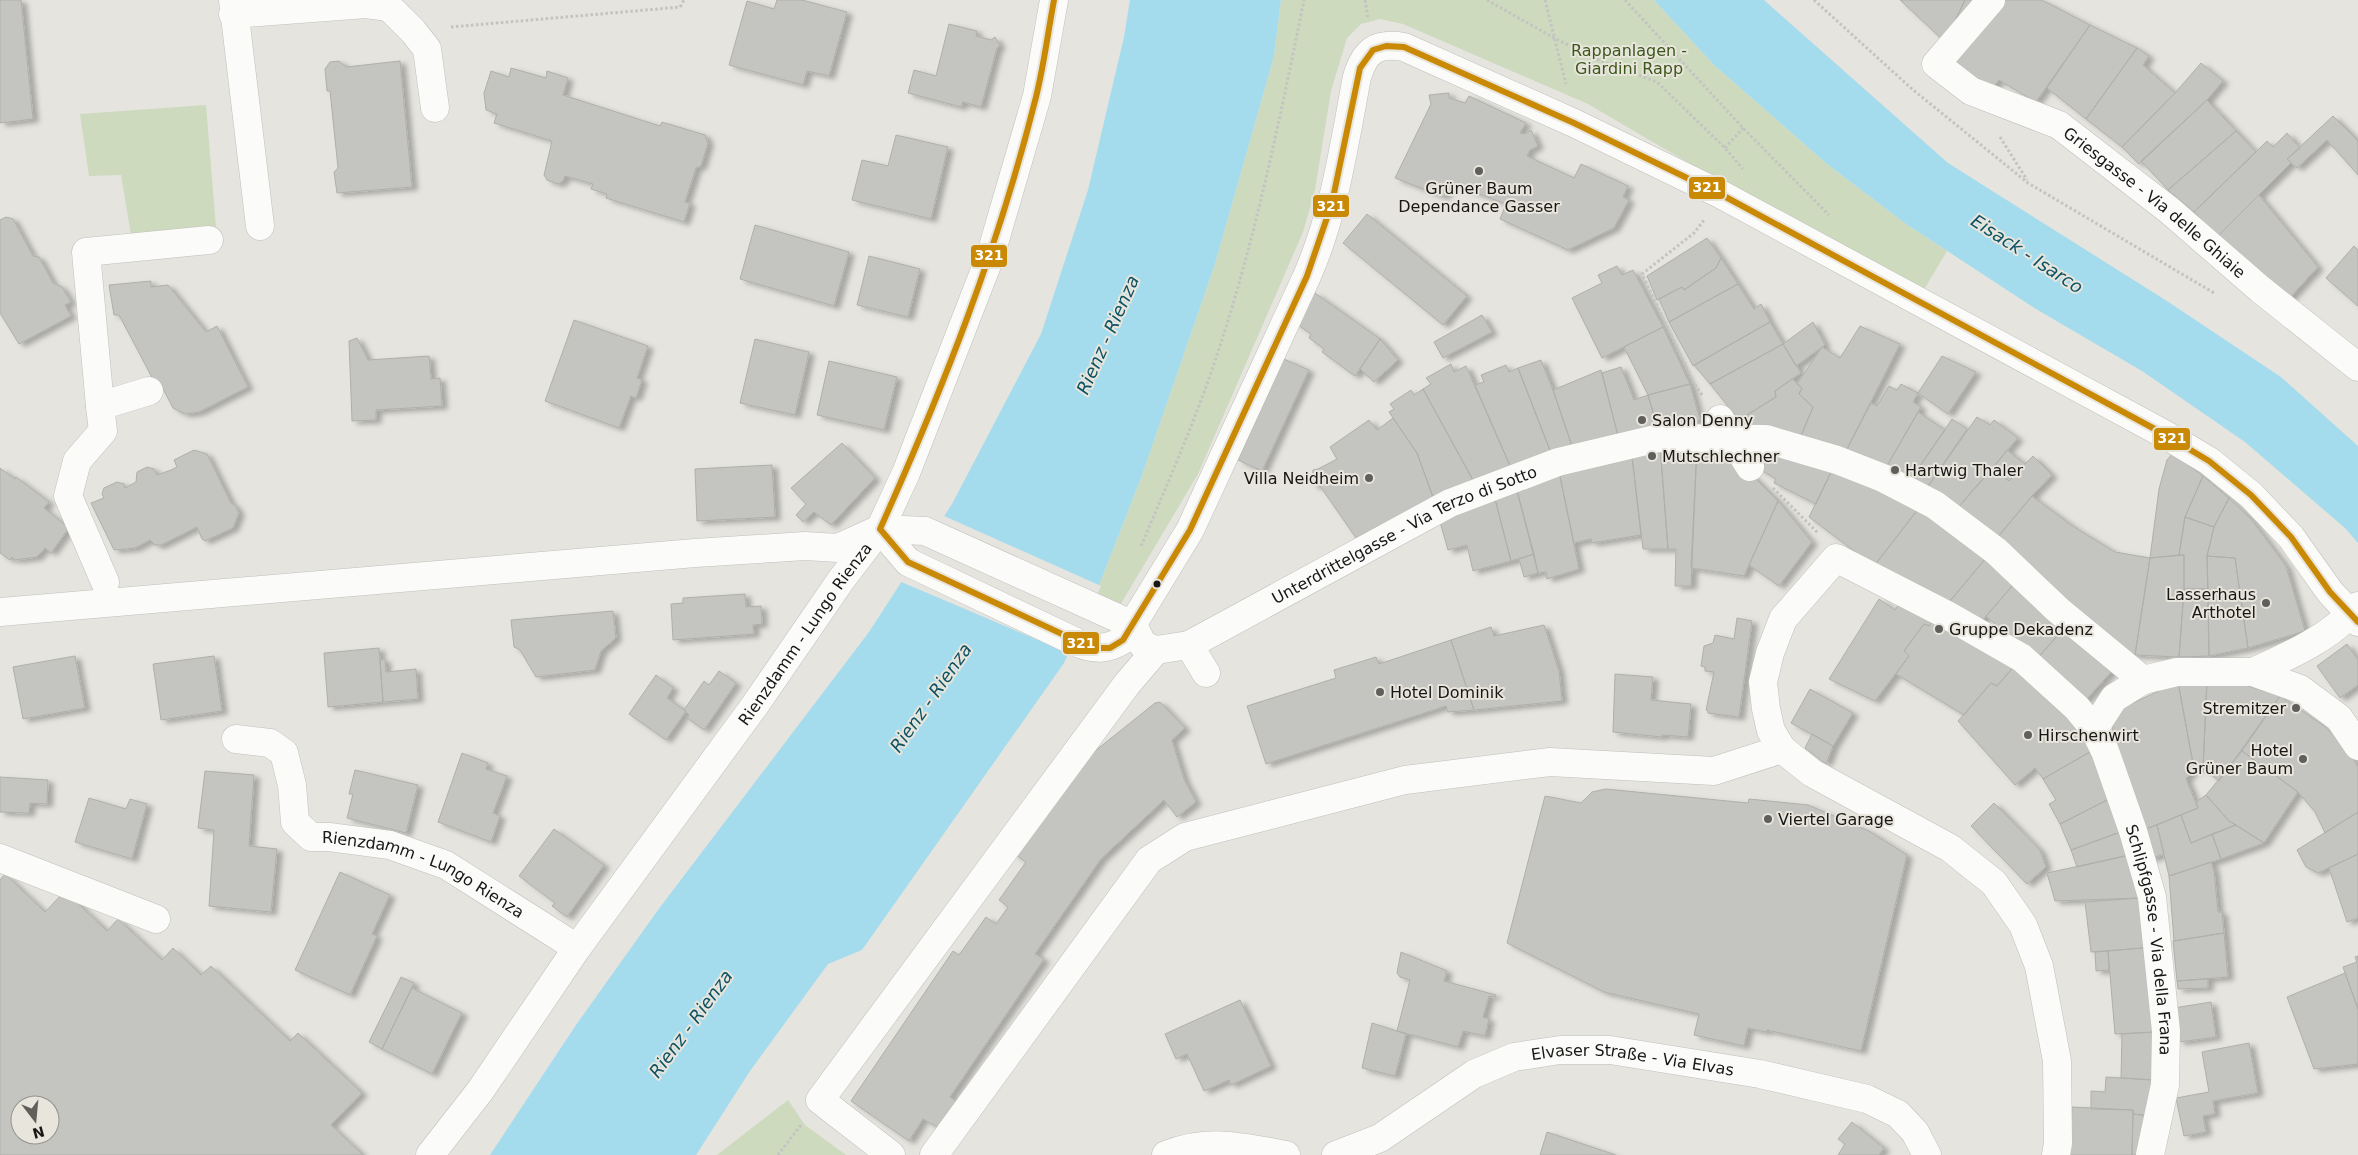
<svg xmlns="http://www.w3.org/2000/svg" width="2358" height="1155" viewBox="0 0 2358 1155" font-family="'DejaVu Sans',sans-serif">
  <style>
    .green { fill: #cddabe }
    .water { fill: #a4dced }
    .pier { fill: #e5e4df }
    .building { fill: #c4c4c0; stroke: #afafab; fill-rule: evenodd; filter: url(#shadow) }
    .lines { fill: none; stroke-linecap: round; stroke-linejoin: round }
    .minor-casing { stroke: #c0bfbb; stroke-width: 29 }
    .path { stroke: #c3c3c1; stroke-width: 3; stroke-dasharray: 2.5 2.5; stroke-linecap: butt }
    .minor { stroke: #fbfbfa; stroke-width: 28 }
    .bus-1-casing { stroke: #e8e5dc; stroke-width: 10 }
    .bus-1 { stroke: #ca8904; stroke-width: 6 }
    .poi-dot { fill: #605f5b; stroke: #e8e5dc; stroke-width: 2 }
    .bus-dot { fill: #181714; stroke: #e8e5dc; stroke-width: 2 }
    .labels { text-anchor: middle; stroke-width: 4; stroke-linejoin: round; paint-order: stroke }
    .park-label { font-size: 16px; fill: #3c571a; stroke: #e8e5dc }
    .poi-label { font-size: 16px; fill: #181714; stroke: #e8e5dc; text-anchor: start }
    .street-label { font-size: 16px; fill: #181714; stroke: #e8e5dc }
    .water-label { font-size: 18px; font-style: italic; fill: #0d5365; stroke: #e8e5dc }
    .line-badge { stroke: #e8e5dc; stroke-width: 2 }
    .badge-label { font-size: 14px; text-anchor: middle; font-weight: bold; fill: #fff }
  </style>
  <defs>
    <filter id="shadow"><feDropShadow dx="5.5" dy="3" stdDeviation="2.5" flood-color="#0004"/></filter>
  </defs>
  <rect width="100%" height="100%" fill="#e5e4df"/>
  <path class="green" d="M1281,0H1654L1714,65L1827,164L1906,224L1947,251L1919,298L1588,104L1403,24L1380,19L1361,24L1347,38L1331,91L1315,190L1303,232L1198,474L1119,607L1094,598L1141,478L1215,264L1274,56Z
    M206,105L216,227L131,235L121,175L89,176L80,114Z
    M788,1100L805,1125L846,1155H717Z"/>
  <path class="water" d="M1130,0H1281L1274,56L1215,264L1141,478L1094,598L1064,663L862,950L828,964L750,1071L696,1155H490L576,1025L658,910L869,632L952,504L1041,334L1088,190L1124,37Z
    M1654,0H1764L1948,163L2170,303L2281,377L2358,446V543L2345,528L2245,442L2142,371L2036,309L1906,224L1827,164L1714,65Z"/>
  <path class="pier" d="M942,515L1101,586L1071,654L899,581Z"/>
  <path class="building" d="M0,0H21L33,119L0,123Z
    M777,0H802L847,12L829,76L807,71L803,85L729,65L747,1L774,9Z
    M1900,0H1965L1945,42Z
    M1965,0H1981L1945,42Z
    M1999,0H2042L2090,25L2036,102L1999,80L1992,89L1948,57Z
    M949,24L977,31L976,36L991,40L995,37L1000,46L997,48L981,107L963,102L961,107L908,93L914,70L936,76Z
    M2090,25L2137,48L2086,119L2047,88Z
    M2137,48L2149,56L2143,65L2175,93L2122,147L2086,119Z
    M339,61L346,67L400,61L412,187L337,193L334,172L338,168L330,91H327L325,69L330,62Z
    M2201,63L2223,81L2207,100L2139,164L2122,147L2175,93Z
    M511,68L546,78L547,71L568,78L563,95L660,126L662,122L705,135L708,143L701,166L696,168L685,202L690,203L684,222L606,198L607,194L591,189L593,184L565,176L563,181L558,184L547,180L544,175L552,141L494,123L497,114L486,110L484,93L491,71L509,77Z
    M1449,93V98L1465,103L1469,96L1526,123L1520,133L1525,134L1531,130L1538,146L1530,150L1527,156L1574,178L1581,164L1628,186L1623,197L1629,200L1614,228L1568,250L1500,219L1506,204L1450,183L1444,197L1395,178L1431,104L1429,95Z
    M2207,100L2236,131L2168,190L2141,161Z
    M2333,116L2358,141V175L2327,140L2297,168L2287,159Z
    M2236,131L2256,152L2194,212L2168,190Z
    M2287,133L2300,148L2287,159L2291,163L2218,236L2194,212L2267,141L2273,147Z
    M896,135L948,147L931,219L852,200L862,160L888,166Z
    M2259,195L2318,267L2286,302L2218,236Z
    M1367,214L1467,296L1443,325L1343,243Z
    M6,217L13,219L33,256L39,257L53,283L62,287L71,302L65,305L71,316L19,344L0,313V220Z
    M755,225L849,252L834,306L740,279Z
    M1707,238L1721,258L1716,268L1684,290L1682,287L1657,300L1647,276Z
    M2354,246L2358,250V306L2326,278Z
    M869,256L920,269L908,317L857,305Z
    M1721,258L1738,284L1669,322L1659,299L1682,287L1684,290L1716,268Z
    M1617,266L1622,275L1633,270L1663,327L1602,358L1572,298L1602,283L1598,275Z
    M151,281V287L168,285L206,332L217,326L248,387L199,412L185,414L173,408L160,383L156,385L119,315H114L109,285Z
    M1738,284L1754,309L1761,304L1770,322L1693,366L1669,322Z
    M1315,293L1380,339L1355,376L1322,352L1324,349L1309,338L1311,334L1294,322Z
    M1482,315L1492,332L1443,358L1434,342Z
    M574,320L648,346L637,378L642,380L636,398L631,396L619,428L545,401Z
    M1770,322L1783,344L1710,384L1694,365Z
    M1813,322L1825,345L1796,366L1783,344Z
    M1860,326L1900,344L1844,455L1798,443L1813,407L1799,394L1802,388L1797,384L1822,347L1840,358Z
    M1663,327L1690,384L1648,395L1624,347Z
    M357,338L368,360L429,356L431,379L440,378L442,406L376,410V420L352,421L349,341Z
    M755,339L809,352L795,415L740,403Z
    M1380,339L1398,360L1374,382L1360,369Z
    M1783,344L1801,373L1775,391L1776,397L1739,420L1710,384Z
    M1942,356L1976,372L1948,414L1918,393Z
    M1284,359L1309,370L1262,471L1238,460Z
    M1541,360L1553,390L1573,449L1551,453L1518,368Z
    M829,361L897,377L884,430L817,415Z
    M1451,364L1454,372L1466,366L1511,468L1474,482L1423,389L1431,384L1426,378Z
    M1506,365L1509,372L1518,368L1551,453L1511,468L1475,385L1484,382L1481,375Z
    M1621,367L1634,400L1648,395L1658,429L1618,436L1602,373Z
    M1601,370L1618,436L1573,449L1553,390Z
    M1792,379L1802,388L1799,394L1813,407L1798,443L1750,431L1739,420L1776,397L1775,391Z
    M1690,384L1700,420L1658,429L1648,395Z
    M1901,384L1918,393L1913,402L1921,407L1884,471L1844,455L1871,403L1877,406L1889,386L1897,390Z
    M1423,389L1474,482L1433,497L1417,453L1389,412L1394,409L1390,404L1411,390L1414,395Z
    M1918,412L1945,430L1909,482L1884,471Z
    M1977,417L1990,425L1994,420L2018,438L1954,512L1924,492Z
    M1393,418L1417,453L1433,497L1356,538L1320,486L1312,485L1313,470L1318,469L1337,459L1330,447L1369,420L1377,430Z
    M1952,419L1967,429L1924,492L1909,482Z
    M842,443L875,478L831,525L814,512L803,522L796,515L806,504L791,488Z
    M1660,445L1697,446L1691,586H1675L1676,549H1668Z
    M1660,445L1668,549H1643L1631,448Z
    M1697,446L1746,469L1778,501L1744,576L1691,568Z
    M1761,447L1834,466L1816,504L1774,483L1776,479L1753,465Z
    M1631,448L1641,535L1592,543L1591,539L1574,543L1558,467Z
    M194,450L207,454L231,503L235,505L239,513L233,528L205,541L202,539L197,527L161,545H155L150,540L135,548L114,550L91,503L104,498L102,494L104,488L117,482L124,484L125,488L136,482L137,472L147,467L154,469L157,475L171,470L177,467L174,460Z
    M2007,450L2025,464L2009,481L1993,468Z
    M2173,453L2203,476L2185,517L2179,555L2150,558L2159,489L2167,460Z
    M2033,456L2052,475L2032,496L1992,544L1954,512L1993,468L2009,481Z
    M772,465L775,517L697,521L695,469Z
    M1834,466L1919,508L1874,566L1809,517Z
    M1558,467L1579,569L1547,579L1546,572L1538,573L1515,483Z
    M0,468L15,479L16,477L49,502L44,508L69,528L51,553L45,548L37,557L15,560L12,557L10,560L0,553Z
    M2203,476L2229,498L2214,527L2185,517Z
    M1515,483L1534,554L1511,561L1493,491Z
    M1493,491L1511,561L1473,571L1467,545L1448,550L1438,515Z
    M2032,496L2074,527L2115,552L2150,558L2135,655L2103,639L1992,544Z
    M2229,498L2251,519L2286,566L2305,631L2248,648L2235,558L2207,556L2214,527Z
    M1778,501L1812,542L1779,586L1749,565Z
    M1919,508L1986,558L1945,607L1874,566Z
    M2185,517L2214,527L2207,556L2208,589H2184V555H2179Z
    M1534,554L1538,573L1524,577L1519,559Z
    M2184,555V589L2179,657L2135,655L2150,558Z
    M2207,556L2235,558L2248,648L2209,656Z
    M1986,558L2015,583L1980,623L1945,607Z
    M2015,583L2065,627L2036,660L1986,616Z
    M2184,589H2208L2209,656L2179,657Z
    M745,594L746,607L761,606L762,624L753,625L754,634L673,640L671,604L683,603V598Z
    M1903,598L1935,619L1929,626L1924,624L1904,651L1909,656L1875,701L1829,679L1879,599L1895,610Z
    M613,611L616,638L601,651L595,670L536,677L520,650L514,647L511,620Z
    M1737,618L1752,621L1739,717L1708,713V711L1706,710L1714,672L1705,671V667L1701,666L1704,646L1713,643L1715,635L1734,639Z
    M1935,619L2016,664L1997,686L1991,683L1964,715L1896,674L1909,656L1904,651L1924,624L1929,626Z
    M1544,625L1559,671L1562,701L1474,710L1451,640L1491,627L1494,636Z
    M2065,627L2113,670L2084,702L2036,660Z
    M1451,640L1474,710L1448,712L1446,706L1266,764L1247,706L1336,678L1334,670L1376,657L1379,664Z
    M2347,644L2358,660V685L2340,698L2317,666Z
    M379,648L383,702L328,707L324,653Z
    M75,656L85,708L23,719L13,667Z
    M214,656L222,711L161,720L153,664Z
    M385,659L386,672L416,669L418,699L383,702L380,660Z
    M2016,664L2070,714L2095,749L2043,779L2035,768L2015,785L1958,721L1991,683L1997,686Z
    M719,671L736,683L704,730L687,718L689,715L684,710L704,681L709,685Z
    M1615,674L1653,677L1651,700L1691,704L1688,737L1662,735V737L1613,732Z
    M656,675L673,688L667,698L686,711L666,740L629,714Z
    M2207,681L2236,682L2280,696L2219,781L2203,768Z
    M2207,681L2203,768L2194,769L2178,682Z
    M2178,682L2194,769L2186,779L2198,808L2141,831L2112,740L2113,725L2124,707Z
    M1810,689L1853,713L1833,746L1791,723Z
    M2280,696L2324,726L2345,746L2358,767V812L2325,833L2315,812L2298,792L2242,751Z
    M1160,702L1185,728L1172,740L1184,779L1196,802L1177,817L1164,800L1101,859L1035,954L1044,959L950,1097L957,1102L939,1128L923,1119L909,1141L851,1101L953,951L959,955L986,917L996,924L1008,907L999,900L1026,862L1014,854L1041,814L1070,785L1066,780L1085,759L1155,703Z
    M1812,734L1833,746L1826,764L1805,748Z
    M2095,749L2115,796L2060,824L2049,804L2056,800L2043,779Z
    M2242,751L2298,792L2264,843L2229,821L2206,795Z
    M462,753L488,763L486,769L507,776L493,813L500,816L491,842L438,822Z
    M355,770L418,785L406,833L347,818L353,794H349Z
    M205,771L254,775L249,846L277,849L271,912L209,906L214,830L198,828Z
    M0,777L48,780L47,804L30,803L29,813L0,812Z
    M1606,789L1748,803L1749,799L1808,805L1869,831L1907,855L1861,1051L1767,1030L1766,1032L1748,1028L1744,1046L1694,1035L1699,1014L1604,992L1507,943L1545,796L1581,803L1592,792Z
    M2206,795L2229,821L2236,825L2191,843L2181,815L2198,808L2196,802Z
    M2115,796L2126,830L2071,850L2060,824Z
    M89,798L126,809L130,799L147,804L132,859L75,842Z
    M1994,803L2040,850L2046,867L2027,884L1971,826Z
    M2358,812V854L2318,873L2306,867L2297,850Z
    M2181,815L2191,843L2212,834L2221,859L2169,876L2157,825Z
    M2157,825L2164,854L2150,859L2141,831Z
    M2236,825L2264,843L2221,859L2212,834Z
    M554,829L604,865L567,917L552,906L555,903L519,876Z
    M2126,830L2134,854L2077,867L2071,850Z
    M2134,854L2140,898L2055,901L2047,873Z
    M2358,854V918L2347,922L2329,868Z
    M2211,862L2214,871L2218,912H2222L2224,933L2174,941L2169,876Z
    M340,872L390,895L372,934L377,936L350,995L295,970Z
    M5,874L45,912L65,891L107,931L118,919L162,960L173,948L201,975L211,966L290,1041L298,1033L362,1093L331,1125L363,1155H0V880ZM20,1105H50V1135H20Z
    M2140,898L2143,948L2091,952L2085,902Z
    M2224,933L2228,977L2177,981L2173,941Z
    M2143,948L2155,1032L2115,1034L2108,951Z
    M2108,951L2109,970L2096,971L2095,952Z
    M1401,952L1447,971L1444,981L1496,995L1495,997L1489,996L1483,1017L1489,1019L1485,1036L1463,1031L1458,1047L1397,1031L1410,980L1400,977L1397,973Z
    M2358,956V1009L2343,967L2357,962L2355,957Z
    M2345,973L2358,1009V1064L2314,1069L2287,997Z
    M401,977L414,983L382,1049L369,1042Z
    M2208,979V988L2178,989L2177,981Z
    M412,988L462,1013L432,1074L382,1049Z
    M1240,1000L1271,1066L1231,1085L1229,1080L1204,1091L1187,1054L1176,1059L1165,1034Z
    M2211,1002L2216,1037L2179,1042L2174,1008Z
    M1372,1023L1406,1034L1395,1076L1362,1068Z
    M2155,1032L2153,1080L2121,1078L2122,1034Z
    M2249,1043L2258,1093L2213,1101L2215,1114L2203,1116L2206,1132L2184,1136L2176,1098L2209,1092L2202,1052Z
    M2106,1077L2153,1080L2150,1116L2133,1114V1110L2091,1109V1091L2105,1092Z
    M2072,1107L2133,1110L2132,1155H2070Z
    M2133,1114L2150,1116L2146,1155H2132Z
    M1852,1122L1884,1148L1879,1155H1838L1845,1144L1838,1139Z
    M1547,1132L1616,1155H1540Z"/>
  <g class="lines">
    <g class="minor-casing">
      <g id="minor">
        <path d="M233,0L260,226"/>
        <path id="s1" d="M1991,0L1936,64L1971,91L2059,125L2169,210L2260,289L2358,367"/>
        <path d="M233,14L366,4L389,7L413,31L427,49L435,108"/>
        <path d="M100,406L86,252L209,240"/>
        <path d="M1720,419L1750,467"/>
        <path d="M880,529L908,562L1080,644C1096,650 1108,649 1123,640L1190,530L1307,276C1335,212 1344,145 1357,77C1365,51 1376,42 1404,47L1574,123L1722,195L2164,434L2209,461L2251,495L2291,537L2330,592L2358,622"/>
        <path d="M105,582L68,496L77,461L103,431L100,406L149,391"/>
        <path d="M0,612L695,553L805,546L838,548L880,529L925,531L1133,625"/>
        <path id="s2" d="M1133,625L1143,645L1156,650L1189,645L1450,503L1558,462L1659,438L1766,439L1837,460L1883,478L1935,505L1996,551L2058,610L2143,680"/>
        <path d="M1189,645L1206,673"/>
        <path d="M2253,672C2291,655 2330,638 2358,606"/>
        <path d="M2094,729L2114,698L2143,680L2177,672H2253L2300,689L2339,718L2358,746"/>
        <path id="s3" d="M236,739L270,743L284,753L292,785L295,822L311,837H329L390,845L446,865L577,948"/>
        <path d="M0,858L156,919"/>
        <path id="s4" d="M430,1155L480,1091L577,948L755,705L841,580L880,529L906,473L990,257L1037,96L1054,0"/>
        <path d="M891,1155L820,1100L1127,684L1156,650"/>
        <path d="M934,1155L1149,860L1185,837L1405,780L1550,762L1714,771L1782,749"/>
        <path d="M1166,1155C1208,1138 1243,1147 1286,1155"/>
        <path id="s5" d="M1336,1155L1380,1138L1474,1074L1514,1057L1560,1050H1610L1760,1074L1867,1099L1898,1114L1915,1132L1927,1155"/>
        <path id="s6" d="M2056,1155L2058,1143L2057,1061L2039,966L2023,925L1994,883L1950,848L1812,773L1782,749L1771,731L1766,709L1763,682L1770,653L1783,619L1836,558L1947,615L2022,658L2077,708L2094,729L2105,751L2133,831L2152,897L2166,1031L2165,1085L2150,1155"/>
      </g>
    </g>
    <path class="path" d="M1365,0L1368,19
      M1487,0L1556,39L1601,61L1657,82L1725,148L1743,169
      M1545,0L1566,84
      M1625,0L1743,128L1829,215
      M1814,0L1912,89L2028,183L2214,293
      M451,27L680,7L684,0
      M2000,137L2027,180
      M1725,148L1743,128
      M1702,395L1693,382L1642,274L1694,233L1704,220
      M1773,488L1818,533
      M1141,546C1166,487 1192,428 1213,367C1254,247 1279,123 1304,0
      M778,1155L801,1125"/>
    <use href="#minor" class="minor"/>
    <g class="bus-1-casing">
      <path id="bus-1" d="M1054,0C1048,32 1044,65 1036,97C999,246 943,389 880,529L908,562L1092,648H1110L1123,640L1190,530L1307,276L1332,203L1360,68L1373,50L1386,46L1404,47L1574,123L1722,195L2164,434L2209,461L2251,495L2291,537L2330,592L2358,622"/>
    </g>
    <use href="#bus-1" class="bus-1"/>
  </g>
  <g class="poi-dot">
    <circle cx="1479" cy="171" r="5"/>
    <circle cx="1642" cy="420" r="5"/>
    <circle cx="1652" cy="456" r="5"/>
    <circle cx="1895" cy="470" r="5"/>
    <circle cx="1369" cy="478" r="5"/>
    <circle cx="2266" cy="603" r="5"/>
    <circle cx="1939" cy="629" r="5"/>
    <circle cx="1380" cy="692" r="5"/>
    <circle cx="2296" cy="708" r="5"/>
    <circle cx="2028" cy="735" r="5"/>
    <circle cx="2303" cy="759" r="5"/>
    <circle cx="1768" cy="819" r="5"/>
  </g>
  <circle class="bus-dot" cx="1157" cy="584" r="4.5"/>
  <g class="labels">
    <g class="park-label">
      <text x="1629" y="56">Rappanlagen -<tspan x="1629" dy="18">Giardini Rapp</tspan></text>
    </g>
    <g class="poi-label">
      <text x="1479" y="194" text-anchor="middle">Grüner Baum<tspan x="1479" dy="18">Dependance Gasser</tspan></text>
      <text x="1652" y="426">Salon Denny</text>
      <text x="1662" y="462">Mutschlechner</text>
      <text x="1905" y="476">Hartwig Thaler</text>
      <text x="1359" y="484" text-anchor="end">Villa Neidheim</text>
      <text x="2256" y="600" text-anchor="end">Lasserhaus<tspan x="2256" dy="18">Arthotel</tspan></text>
      <text x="1949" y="635">Gruppe Dekadenz</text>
      <text x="1390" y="698">Hotel Dominik</text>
      <text x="2286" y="714" text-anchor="end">Stremitzer</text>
      <text x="2038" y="741">Hirschenwirt</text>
      <text x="2293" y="756" text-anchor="end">Hotel<tspan x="2293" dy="18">Grüner Baum</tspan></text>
      <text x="1778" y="825">Viertel Garage</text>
    </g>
    <g class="street-label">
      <text dy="6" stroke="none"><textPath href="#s1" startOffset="346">Griesgasse - Via delle Ghiaie</textPath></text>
      <text dy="6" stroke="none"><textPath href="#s2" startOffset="312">Unterdrittelgasse - Via Terzo di Sotto</textPath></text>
      <text dy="6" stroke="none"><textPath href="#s4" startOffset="642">Rienzdamm - Lungo Rienza</textPath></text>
      <text dy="6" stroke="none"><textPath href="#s3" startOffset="264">Rienzdamm - Lungo Rienza</textPath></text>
      <text dy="6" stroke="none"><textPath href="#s6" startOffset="1288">Schlipfgasse - Via della Frana</textPath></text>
      <text dy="6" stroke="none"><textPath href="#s5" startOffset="324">Elvaser Straße - Via Elvas</textPath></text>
    </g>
    <g class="water-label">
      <text transform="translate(2027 254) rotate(33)" y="6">Eisack - Isarco</text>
      <text transform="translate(1108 335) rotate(-66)" y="6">Rienz - Rienza</text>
      <text transform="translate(931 698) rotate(-55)" y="6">Rienz - Rienza</text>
      <text transform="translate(691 1024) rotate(-54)" y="6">Rienz - Rienza</text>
    </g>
  </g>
  <g class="line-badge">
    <rect x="1688" y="176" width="38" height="24" rx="5" fill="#ca8904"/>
    <rect x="1312" y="194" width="38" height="24" rx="5" fill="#ca8904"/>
    <rect x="970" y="244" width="38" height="24" rx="5" fill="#ca8904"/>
    <rect x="2153" y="427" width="38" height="24" rx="5" fill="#ca8904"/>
    <rect x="1062" y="631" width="38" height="24" rx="5" fill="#ca8904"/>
  </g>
  <g class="badge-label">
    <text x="1707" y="192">321</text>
    <text x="1331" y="211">321</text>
    <text x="989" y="260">321</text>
    <text x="2172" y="443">321</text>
    <text x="1081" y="648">321</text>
  </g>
  <g transform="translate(35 1120) rotate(164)"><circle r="24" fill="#e8e5dc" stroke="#95938c"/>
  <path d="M0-4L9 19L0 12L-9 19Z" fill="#605f5b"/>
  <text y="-8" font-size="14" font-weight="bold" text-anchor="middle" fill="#181714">N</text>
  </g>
</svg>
